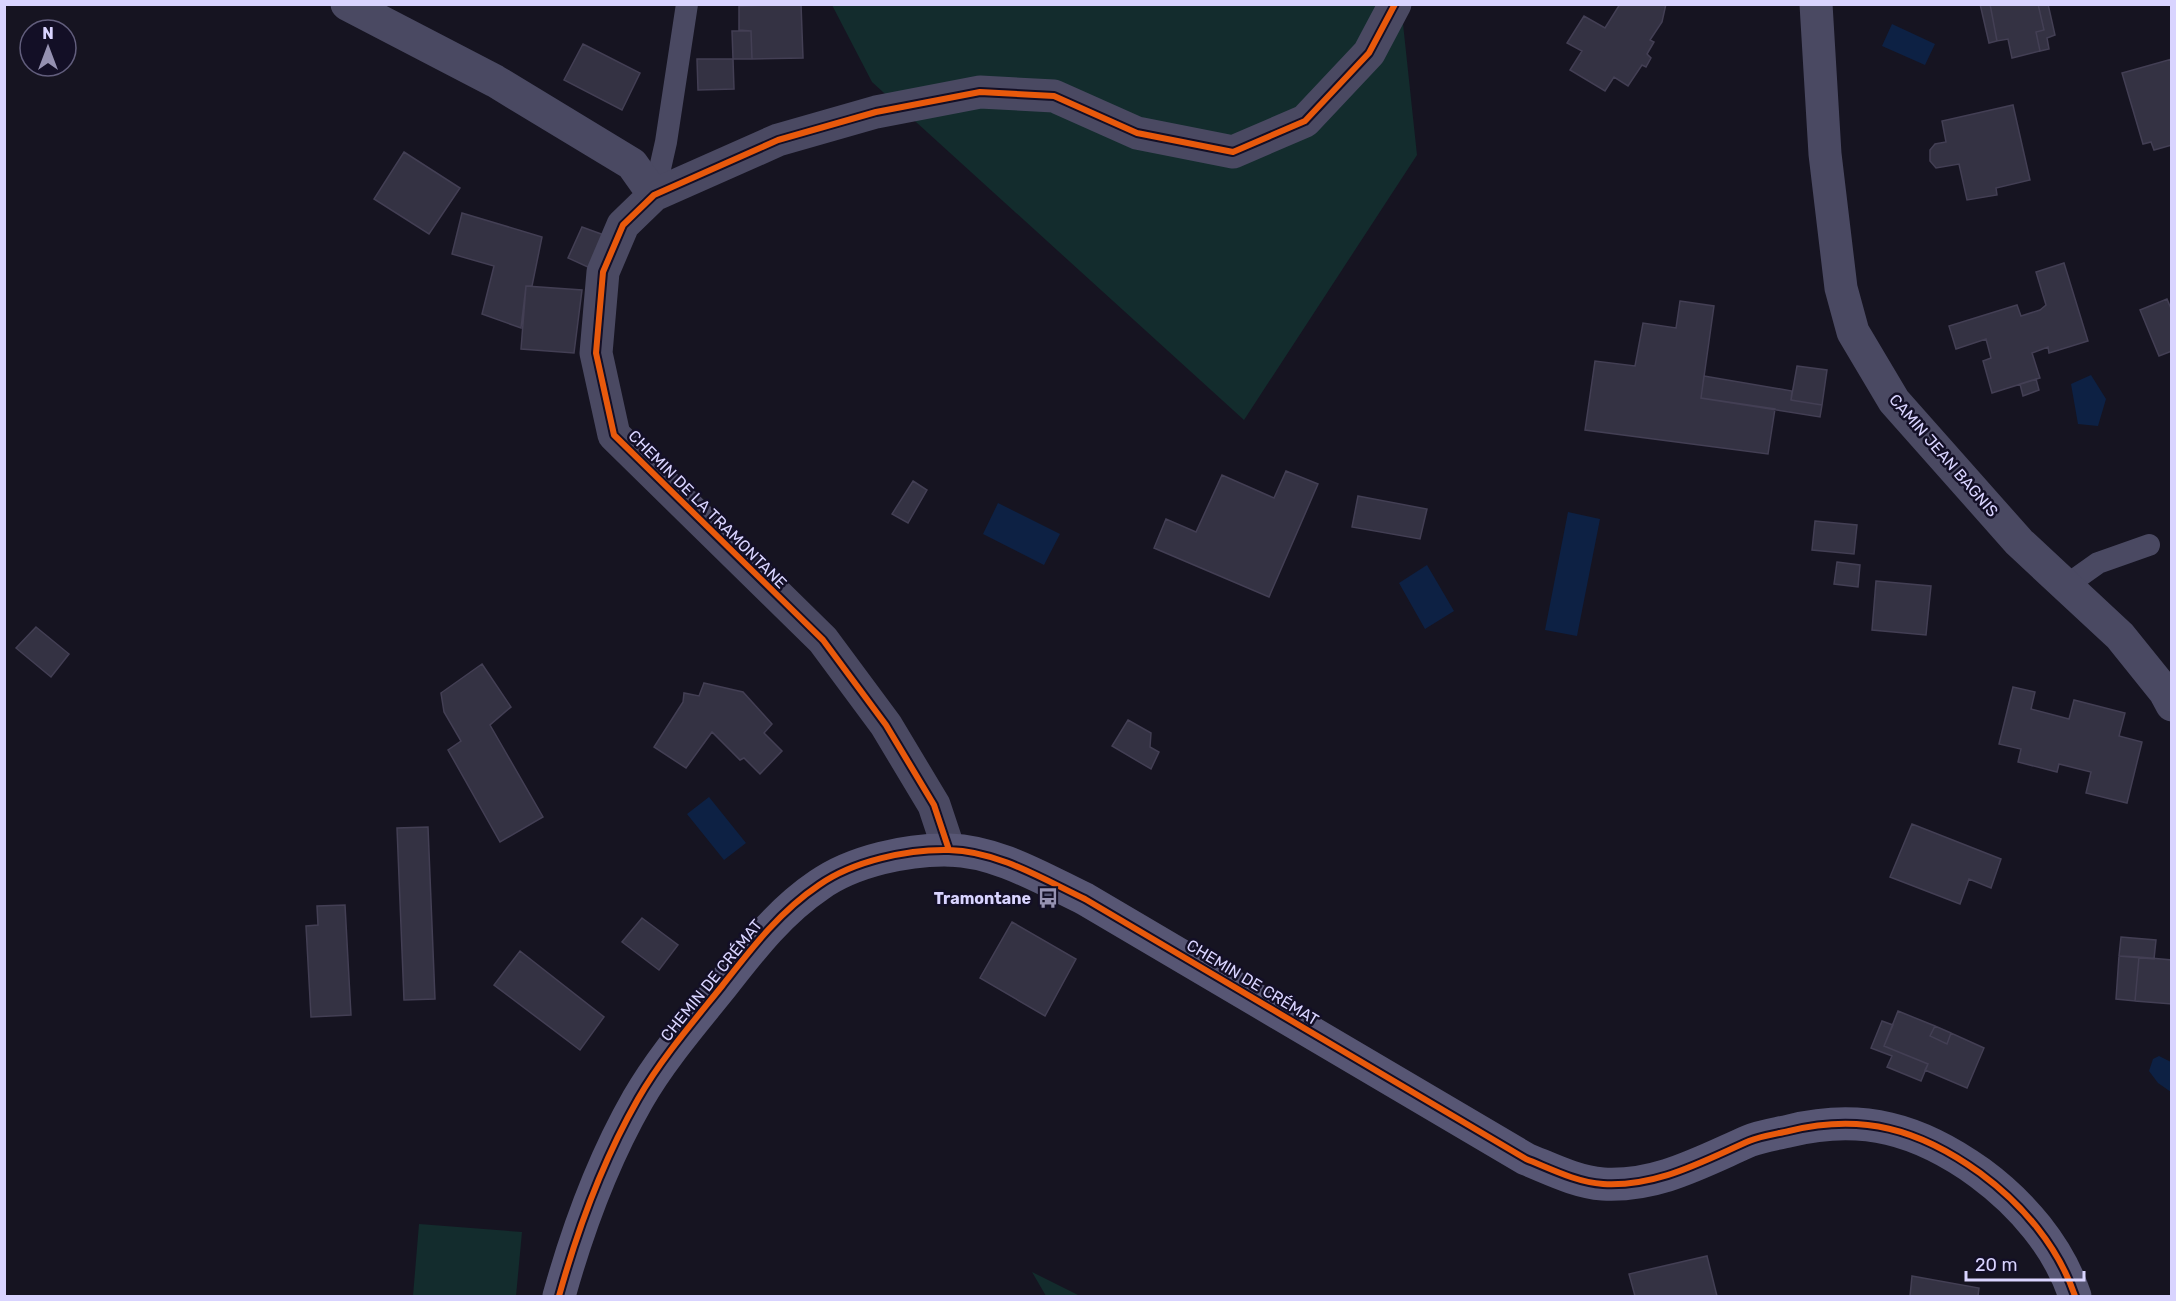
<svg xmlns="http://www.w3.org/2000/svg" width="2176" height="1301" viewBox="0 0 2176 1301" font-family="Rubik,sans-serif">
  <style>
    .green { fill: #132c2d }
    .water { fill: #0d2144 }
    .building { fill: #343243; stroke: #433f54; stroke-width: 1.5 }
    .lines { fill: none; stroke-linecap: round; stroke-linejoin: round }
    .lane { stroke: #4a4962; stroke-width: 22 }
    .street { stroke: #4a4962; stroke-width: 33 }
    .secondary { stroke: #575674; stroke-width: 33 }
    .cycleway-casing { stroke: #130f26; stroke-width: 10 }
    .cycleway { stroke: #e8590c; stroke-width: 6 }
    .labels { text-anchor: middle; stroke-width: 5; stroke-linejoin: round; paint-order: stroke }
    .street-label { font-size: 16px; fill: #d9d4ff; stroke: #130f26 }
    .poi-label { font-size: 16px; font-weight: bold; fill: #d9d4ff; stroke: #130f26; text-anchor: end }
  </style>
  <rect width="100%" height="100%" fill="#161421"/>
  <path class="green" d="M832,5H1401L1417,155L1244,420L872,82Z
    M419,1224L522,1232L516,1296H413Z
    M1032,1272L1080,1296H1046Z"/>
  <path class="water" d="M1892,24L1935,44L1925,65L1882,46Z
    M2091,375L2106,399L2098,426L2078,424L2071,384Z
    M998,503L1060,534L1044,565L983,534Z
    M1568,512L1600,519L1577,636L1545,630Z
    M1427,565L1454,611L1425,629L1399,583Z
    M709,797L746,843L724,860L687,814Z
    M2159,1056L2171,1062V1092L2158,1083L2149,1071L2153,1059Z"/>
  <path class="building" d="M801,4L803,58L752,59L751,31L739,30V6Z
    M1620,4H1666L1662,22L1650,40L1654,42L1647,54L1651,58L1646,67L1642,65L1628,86L1614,77L1605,91L1570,70L1582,51L1567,43L1584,16L1605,28Z
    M1980,4H1990L1997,41L1989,43Z
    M1990,4H2038L2044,30L2036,32L2040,51L2012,58L2008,39L1997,41Z
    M2038,4H2048L2055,35L2047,38L2049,49L2040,51L2036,32L2044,30Z
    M732,31H751L752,59H733Z
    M583,44L640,73L622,110L564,80Z
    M697,59H733L734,89L698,90Z
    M2172,59V145L2154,150L2151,142L2143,144L2122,73Z
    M2013,105L2030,180L1996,188L1997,195L1967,200L1959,164L1936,168L1930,161V150L1935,144L1946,142L1942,121Z
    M404,152L460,188L429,234L374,199Z
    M462,213L542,237L532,286H526L521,328L482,314L494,266L452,254Z
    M582,227L604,235L590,268L568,258Z
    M2064,263L2088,341L2049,353L2048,347L2032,353L2040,378L1992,393L1983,361L1991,358L1986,339L1956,349L1949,326L2017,305L2021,316L2040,310L2046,305L2036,272Z
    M526,286L582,290L574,353L521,349Z
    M2167,299L2172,311V351L2159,356L2140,310Z
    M1680,301L1714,306L1701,398L1775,409L1768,454L1585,430L1595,361L1635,366L1643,323L1676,328Z
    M1797,366L1827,370L1822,405L1791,400Z
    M1704,376L1792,391L1791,400L1822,405L1820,417L1701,398Z
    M2036,379L2039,390L2023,396L2020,384Z
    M1286,471L1318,484L1269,597L1154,548L1166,519L1196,532L1222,475L1274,498Z
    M913,481L927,490L908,523L892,514Z
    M1358,496L1427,509L1420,539L1352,527Z
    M1815,521L1857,525L1854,554L1812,550Z
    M1837,562L1860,565L1858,587L1834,584Z
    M1876,581L1931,586L1926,635L1872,630Z
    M36,627L69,654L51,677L16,648Z
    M482,664L511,707L490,725L543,817L500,842L448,750L461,741L444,712L441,693Z
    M704,683L743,692L772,724L764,733L782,751L760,774L744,758L740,760L712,732L686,768L654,747L683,702L684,693L699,696Z
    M2013,687L2035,692L2031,709L2069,719L2074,700L2125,713L2119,736L2142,742L2127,803L2086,793L2091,772L2059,764L2057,772L2018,762L2021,749L1999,744Z
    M1128,720L1151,733L1150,747L1159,752L1151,769L1112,746Z
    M1912,824L2001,859L1991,888L1969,879L1960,904L1890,877Z
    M428,827L435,999L404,1000L397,828Z
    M345,905L351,1015L311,1017L306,926L318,925L317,906Z
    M642,918L678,945L659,970L622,942Z
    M1012,922L1076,959L1045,1016L980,978Z
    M2121,937L2156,940L2154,959L2119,956Z
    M520,951L604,1017L580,1050L494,985Z
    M2119,956L2139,957L2135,1001L2116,999Z
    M2139,957L2172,960V1004L2135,1001Z
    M1898,1011L1935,1026L1930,1036L1947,1044L1951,1033L1984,1048L1967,1088L1925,1070L1928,1064L1884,1046Z
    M1882,1021L1893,1025L1884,1046L1928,1064L1921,1081L1887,1067L1892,1056L1871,1048Z
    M1935,1026L1951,1033L1947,1044L1930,1036Z
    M1707,1256L1717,1296H1635L1629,1274Z
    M1912,1276L1979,1288L1978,1296H1910Z"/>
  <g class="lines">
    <path class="lane" d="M654,195L666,142L687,4
      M2067,585L2098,563L2149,545"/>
    <path class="street" d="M347,4L495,81L632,164L654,195
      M1816,4L1825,154L1841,288L1853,332L1894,401L2019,542L2120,636L2165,692L2172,705
      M949,850L934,805L886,725L823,640L614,435L596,353L603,272L623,225L654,195L778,140L876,112L980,92L1054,96L1137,133L1233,152L1305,121L1369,53L1395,4"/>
    <path class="secondary" d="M559,1296C578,1228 603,1160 638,1099C661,1059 693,1022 722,986C751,949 779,912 819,885C853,861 908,849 949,850C997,851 1043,879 1085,899L1526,1159C1551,1169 1576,1182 1603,1184C1657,1187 1701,1162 1749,1141C1761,1136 1776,1134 1789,1131C1862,1113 1919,1129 1980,1173C2022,1204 2058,1246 2075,1296"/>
    <g class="cycleway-casing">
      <path id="cycleway" d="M949,850L934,805L886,725L823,640L614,435L596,353L603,272L623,225L654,195L778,140L876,112L980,92L1054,96L1137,133L1233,152L1305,121L1369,53L1395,4
        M559,1296C578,1228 603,1160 638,1099C661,1059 693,1022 722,986C751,949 779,912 819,885C853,861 908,849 949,850C997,851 1043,879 1085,899L1526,1159C1551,1169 1576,1182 1603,1184C1657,1187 1701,1162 1749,1141C1761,1136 1776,1134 1789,1131C1862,1113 1919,1129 1980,1173C2022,1204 2058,1246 2075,1296"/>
    </g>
    <use href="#cycleway" class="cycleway"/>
  </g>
  <defs>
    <g id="bus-bare" transform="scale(1.62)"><path d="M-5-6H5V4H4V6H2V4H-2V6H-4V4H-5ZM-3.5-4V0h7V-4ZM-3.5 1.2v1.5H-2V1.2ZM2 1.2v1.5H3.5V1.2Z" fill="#9591b1" stroke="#130f26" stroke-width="2.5" paint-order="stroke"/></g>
  </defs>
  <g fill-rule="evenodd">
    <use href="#bus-bare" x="1048" y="898"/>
  </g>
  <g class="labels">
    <g class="street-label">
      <text transform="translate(1944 455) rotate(49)" y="6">CAMIN JEAN BAGNIS</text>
      <text transform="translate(708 509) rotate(45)" y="6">CHEMIN DE LA TRAMONTANE</text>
      <text transform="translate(711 980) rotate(-51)" y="6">CHEMIN DE CRÉMAT</text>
      <text transform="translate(1253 982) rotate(31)" y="6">CHEMIN DE CRÉMAT</text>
    </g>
    <g class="poi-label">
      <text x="1031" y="904">Tramontane</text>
    </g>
  </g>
  <rect width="2176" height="1301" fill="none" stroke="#d9d4ff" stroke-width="12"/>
  <g transform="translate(48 48)"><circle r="28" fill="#130f26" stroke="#625e7d" stroke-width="1.5"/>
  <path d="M0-4.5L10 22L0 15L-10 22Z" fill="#9591b1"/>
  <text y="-9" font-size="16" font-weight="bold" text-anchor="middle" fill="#d9d4ff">N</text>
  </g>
  <path d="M1966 1271v9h118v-9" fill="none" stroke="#d9d4ff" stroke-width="3"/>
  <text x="1975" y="1271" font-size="18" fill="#d9d4ff" stroke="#130f26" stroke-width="4.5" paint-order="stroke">20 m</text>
</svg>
